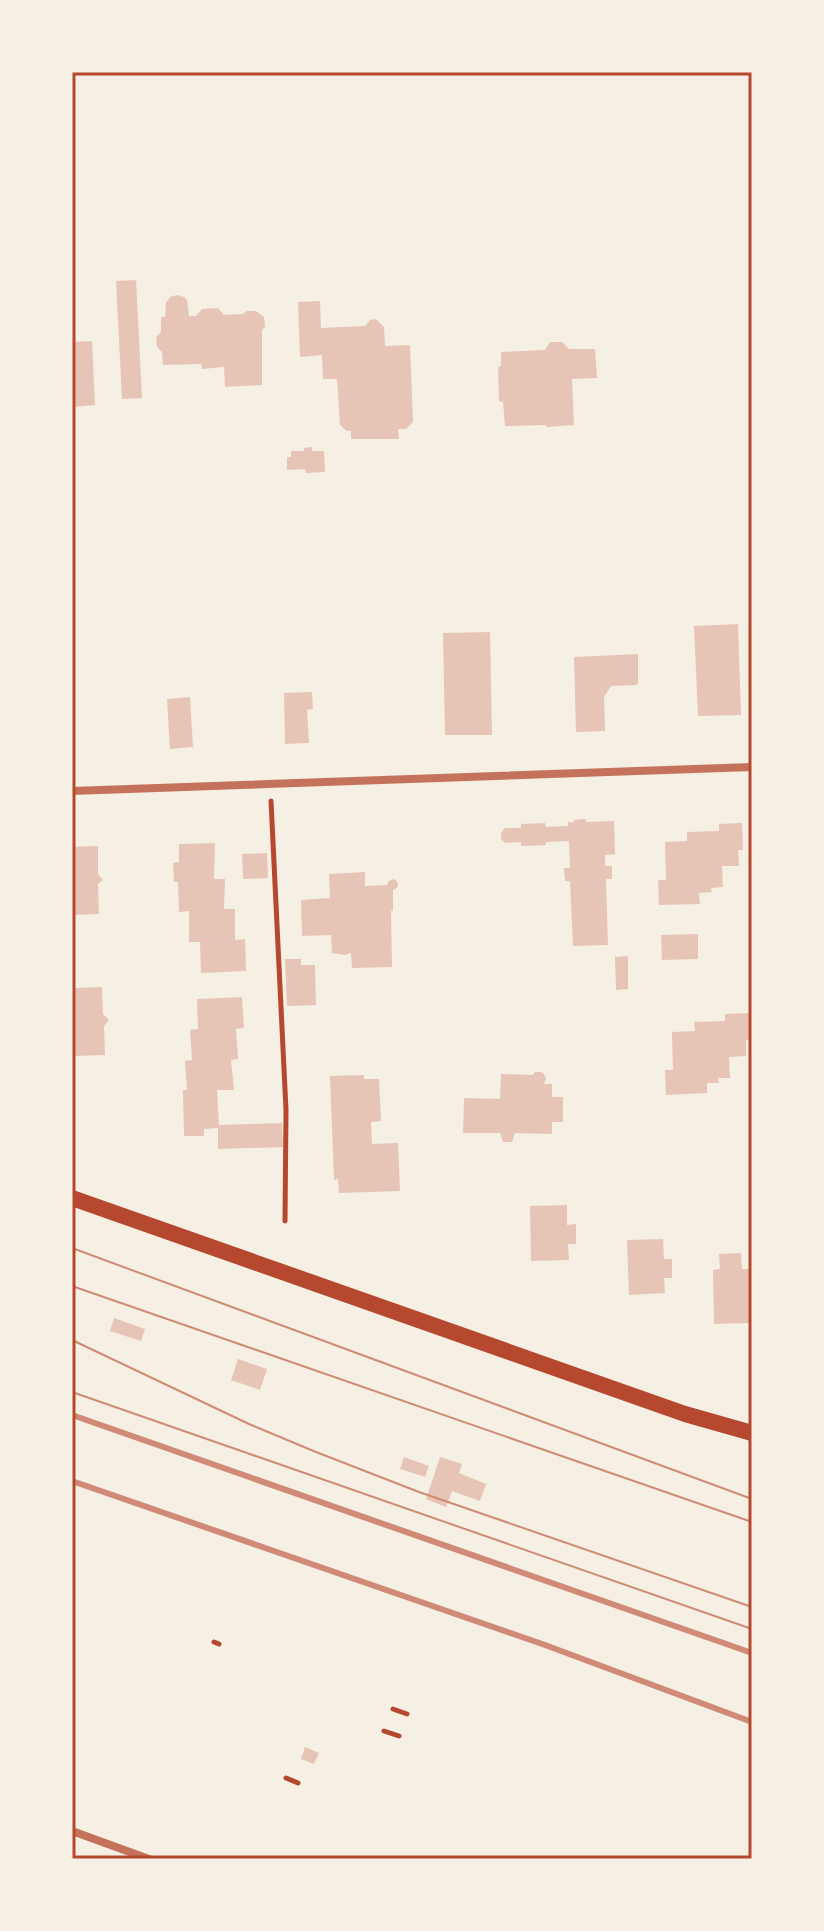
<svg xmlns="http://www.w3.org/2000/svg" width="824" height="1931" viewBox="0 0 824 1931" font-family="Jost,sans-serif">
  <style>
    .building { fill: #e6c5b7 }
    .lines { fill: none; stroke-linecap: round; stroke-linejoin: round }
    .path { stroke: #b5482f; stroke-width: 5 }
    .minor { stroke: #c5725c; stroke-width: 8 }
    .secondary { stroke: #b5482f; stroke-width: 16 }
    .tram { stroke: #cf8b77; stroke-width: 2 }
    .rail { stroke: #cf8b77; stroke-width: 6 }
    .neatline { fill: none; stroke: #b5482f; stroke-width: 3 }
  </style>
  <rect width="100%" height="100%" fill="#f6efe4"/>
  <path class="building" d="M136,280L142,398L122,399L116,281Z
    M177,295L184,297L187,300L189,316H196L202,309L218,308L224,315L243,314L247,311H256L264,317L265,327L262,330V385L225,387L224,367L202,369L201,364L163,365L162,352L157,347L156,337L161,332V317H165L166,303L170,297Z
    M320,301L321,328L365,326L370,320L376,319L384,327L385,346L410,345L413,422L406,429H398L399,439H351V431H347L340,425L337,379H323L322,355L300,357L298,302Z
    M92,341L95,405L72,407V342Z
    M550,342H562L569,349H595L597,378L572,379L574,425L546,427V425L505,426L503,402L499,401L498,367L501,366V352L545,350Z
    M312,447V451H324L325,472L306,473L305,469L287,470V457H291V451H304V448Z
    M738,624L741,715L698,716L694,626Z
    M490,632L492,735H445L443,633Z
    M638,654V683L636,685L611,686L604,697L605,731L576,732L574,657Z
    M312,692L313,709L307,710L309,743L285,744L284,693Z
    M190,697L193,747L170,749L167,699Z
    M586,819V822L614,821L615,854L605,855V866H612V879H606L608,945L573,946L570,881H565L564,868H570L569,841L546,842V845L521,846V842L505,843L501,839V833L505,828H521V824L545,823L546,827L568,826V822H574V820Z
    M742,823L743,850H738L739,866H722L723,887L711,888L712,892L699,893L700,904L659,905L658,880H666L665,842L687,841V832L719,831V824Z
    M215,843L214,879H225L224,909H235V940L245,939L246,971L201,973L200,942H189V911L179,912L178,882H174L173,863L179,862V844Z
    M98,846V874L103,880L98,884L99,914L72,915V847Z
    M267,853L268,878L243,879L242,854Z
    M365,872V886L387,885L388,882L392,879L396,880L398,884L397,888L393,890V911H391L392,967L352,968L351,953L345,955L332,953L331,935L302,936L301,900L330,898L329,874Z
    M698,934V959L662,960L661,935Z
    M628,956V989L616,990L615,957Z
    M285,959H301V965H315L316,1005L287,1006Z
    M102,987L103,1014L109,1020L104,1026L105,1055L72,1056V988Z
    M242,997L244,1028L236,1029L238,1059L231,1060L234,1090H217L219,1125L282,1123L283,1147L218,1149V1128L204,1129V1136H184L183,1090H187L185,1061L192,1060L190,1030L198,1029L197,999Z
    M749,1013L750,1040H746V1056L729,1057L730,1078H718L719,1083H707V1093L666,1095L665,1070H673L672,1032L695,1031L694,1022L725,1021V1014Z
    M535,1072H541L544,1074L546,1078L544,1084H552V1097H563V1122H552V1134L515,1133L512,1142H503L500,1133H463L464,1098L500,1099L501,1074L533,1075Z
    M364,1075V1079H379L381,1121L371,1122L372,1144L398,1143L400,1191L339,1193L338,1179L334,1180L330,1076Z
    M567,1205V1225L576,1224V1244H568L569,1260L531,1261L530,1206Z
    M663,1239L664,1259H672V1278H664L665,1293L629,1295L627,1240Z
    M741,1253L742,1269H749V1289H752L750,1323L714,1324L713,1270L720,1269L719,1254Z
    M114,1318L145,1329L141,1341L110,1331Z
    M238,1359L267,1369L260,1390L231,1380Z
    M404,1457L429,1466L425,1477L400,1469Z
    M440,1457L462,1464L459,1473L486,1484L480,1501L452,1491L446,1507L426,1499Z
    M305,1747L319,1753L314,1764L301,1759Z"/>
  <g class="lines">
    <path class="path" d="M271,801L286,1110L285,1221
      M214,1642L219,1644
      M393,1709L407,1714
      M384,1731L399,1736
      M286,1778L298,1783"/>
    <path class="minor" d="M72,791L752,767
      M72,1831L149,1859"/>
    <path class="secondary" d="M72,1198L685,1414L752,1433"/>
    <path class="tram" d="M72,1248L752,1499
      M72,1286L752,1522
      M72,1340L249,1424L316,1452L419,1492L752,1607
      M72,1392L752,1629"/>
    <path class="rail" d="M72,1415L752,1653
      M72,1481L545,1645L752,1722"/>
  </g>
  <rect width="824" height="1931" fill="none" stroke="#f6efe4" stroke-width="148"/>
  <rect x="74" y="74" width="676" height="1783" class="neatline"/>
</svg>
